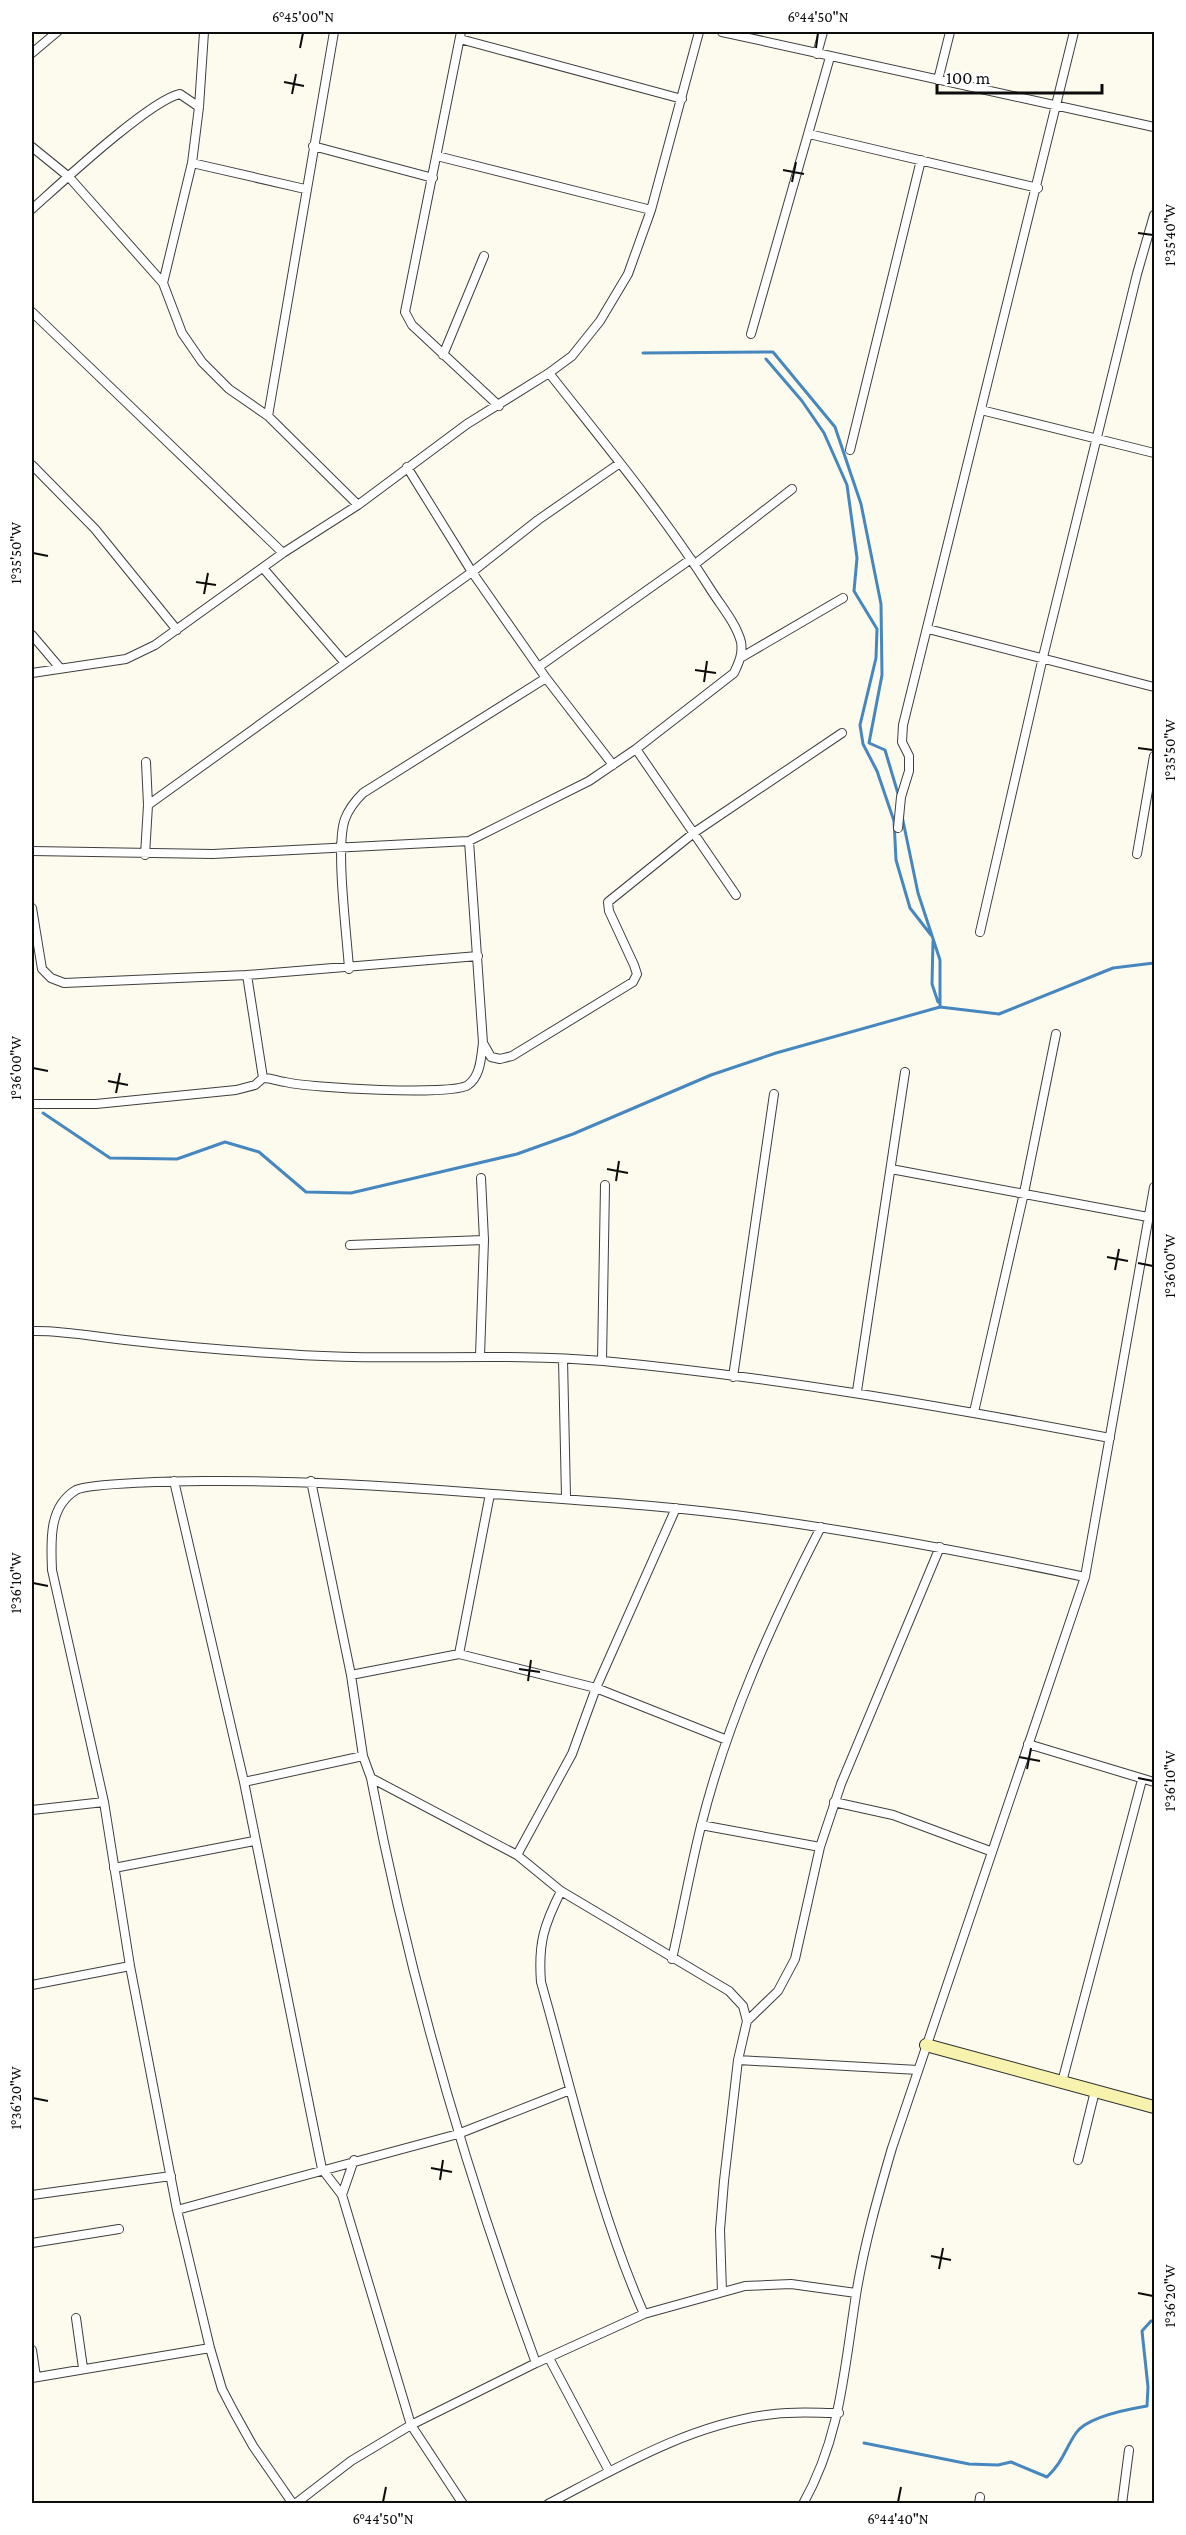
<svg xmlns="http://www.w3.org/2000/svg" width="1186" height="2535" viewBox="0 0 1186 2535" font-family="'Crimson Pro',serif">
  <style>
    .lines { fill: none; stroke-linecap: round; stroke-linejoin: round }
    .stream { stroke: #4687bf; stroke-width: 3 }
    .street-casing { stroke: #3f3f3f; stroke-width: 10 }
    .secondary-casing { stroke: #2e2e2e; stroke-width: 14 }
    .street { stroke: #fff; stroke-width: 8 }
    .secondary { stroke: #f7f3af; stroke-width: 12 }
    .ticks { fill: none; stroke: #0c0c0c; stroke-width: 2 }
    .neatline { fill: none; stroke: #0c0c0c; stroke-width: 2 }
    .ticks-label { font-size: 15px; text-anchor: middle; fill: #0c0c0c }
  </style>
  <rect width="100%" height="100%" fill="#fdfbed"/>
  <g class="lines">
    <path class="stream" d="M643,353L773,352L835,427L861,504L881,604L882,675L869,743L885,750L899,797
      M766,359L802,401L824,433L847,485L857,558L854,591L877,629L876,658L860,725L863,744L877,771L894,821L896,860L910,908L931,935
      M902,816L918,893L940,960V1007
      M933,941L932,984L938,1002
      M43,1113L110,1158L177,1159L225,1142L259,1152L306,1192L351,1193L517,1154L573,1134L711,1075L776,1053L940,1007L999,1014L1113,968L1154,963
      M864,2443L969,2464L998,2465L1011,2462L1047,2477C1063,2462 1065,2449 1076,2433C1087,2417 1129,2409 1147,2406L1148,2387L1142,2331L1151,2321H1154"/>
    <g class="street-casing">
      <path id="street" d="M461,32L405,312L412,325L499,406
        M722,32L1154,127
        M460,39L682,99
        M32,53L57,32
        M817,54L823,32
        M938,80L950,32
        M809,134L1038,188
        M313,146L433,178
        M32,147L69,177L163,283L182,333L202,362L229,389L268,416L358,505
        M437,156L651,210
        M192,163L305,189
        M32,209C59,185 150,100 180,94L199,107
        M163,283L192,163L199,107L204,32
        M32,312L283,553
        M751,334L830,57
        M443,355L484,256
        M981,410L1154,453
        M268,416L334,32
        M850,450L921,160
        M32,465L95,529L177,630
        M407,467L472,572L546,678L613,765
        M695,564L792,489
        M263,568L345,663
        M928,629L1154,687
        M32,635L60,668
        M742,657L843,598
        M540,666L691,559
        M32,673L126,659L155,645L283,553L358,505L467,424L549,373L572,356L600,321L628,274L651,210L699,32
        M636,749L736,895
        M148,805L472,572L538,520L620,463
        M898,828L901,797L909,771V756L902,742L903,725L1074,32
        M32,851L213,854L469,841L589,781L636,749L734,673C739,662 743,654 741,642C736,623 721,606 711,590C663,514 605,444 549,373
        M1137,854L1154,756
        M145,855L148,805L146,762
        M32,908L42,969L51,978L64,983L247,975L478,956
        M980,932L1043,657L1137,274L1154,215
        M349,969C347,935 335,846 345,819C349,808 355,801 363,793L546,678
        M247,975L263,1078C272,1078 277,1081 285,1082C309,1088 453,1096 468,1085C481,1076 481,1056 483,1043L469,841
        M483,1043L491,1057L500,1059L512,1056L633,982L637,974L634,965L609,911L608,902L695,832L842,733
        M32,1104H96L236,1090L255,1085L263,1078
        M891,1169L1148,1217
        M350,1245L484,1240
        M32,1331C66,1330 100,1338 134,1341C185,1347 236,1351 287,1354C392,1362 498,1352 603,1361C773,1377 941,1406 1110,1438
        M480,1356L484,1240L481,1178
        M563,1359L566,1497
        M602,1361L605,1185
        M733,1377L774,1094
        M857,1391L905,1072
        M974,1412L1024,1193L1056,1034
        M174,1481L244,1782L322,2169L342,2195L411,2425L463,2504
        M311,1481L351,1675L363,1756L371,1778L517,1855L561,1891L729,1991L743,2006L747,2021L738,2060L724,2181L720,2230L722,2292
        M459,1654L490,1494
        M351,1675L459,1654L596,1688L727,1740
        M1028,1744L1154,1782
        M371,1778C409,1977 466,2173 536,2363
        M244,1782L363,1756
        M834,1802L893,1815L990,1851
        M32,1810L104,1802
        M701,1825L820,1847
        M517,1855L572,1754L596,1688L676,1508
        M114,1868L254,1841
        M561,1891C544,1925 538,1943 541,1982C573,2094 597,2207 644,2314
        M672,1959C682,1915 690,1870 701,1826C727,1722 772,1622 821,1527
        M32,1985L130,1966
        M747,2021L778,1991L795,1959L820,1847L841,1784L940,1547
        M738,2060L918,2070
        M1062,2082L1142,1780
        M1078,2160L1095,2091
        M32,2195L171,2176
        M342,2195L354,2160
        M177,2210L458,2134L570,2090
        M32,2243L119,2229
        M76,2318L83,2368
        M32,2350L36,2377
        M549,2358L609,2471
        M32,2378L210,2348
        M293,2504L253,2446L234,2412L222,2389L210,2348L177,2210L130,1966L104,1802L52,1570C51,1542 48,1507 76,1490C89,1483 182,1481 203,1481C296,1480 387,1486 480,1493C573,1500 665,1505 757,1518C867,1533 976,1554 1085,1577
        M295,2504L351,2461L411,2425L536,2363L644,2314L745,2286L791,2284L856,2293
        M548,2504C620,2466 693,2423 774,2414C795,2411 818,2413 839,2413
        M803,2504C841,2436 844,2370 856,2295C864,2245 878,2196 892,2148L1085,1577L1154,1187
        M979,2504L980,2497
        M1122,2504L1129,2450"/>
    </g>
    <g class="secondary-casing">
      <path id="secondary" d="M926,2045L1154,2107"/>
    </g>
    <use href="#street" class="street"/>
    <use href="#secondary" class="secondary"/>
  </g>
  <path class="ticks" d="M300,48L303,33M816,48L818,33M284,82L304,86M292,94L296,74M783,170L804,174M792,182L796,162M1138,233L1153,235M33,553L48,556M196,582L216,585M204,594L208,573M695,670L716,673M704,682L707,661M1138,748L1153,750M33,1068L48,1071M108,1081L128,1085M116,1093L120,1073M607,1169L628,1173M616,1181L619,1161M1107,1257L1128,1261M1138,1263L1153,1266M1115,1270L1119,1249M33,1583L48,1586M519,1669L540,1672M528,1681L531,1660M1019,1757L1040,1761M1027,1769L1031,1748M1138,1778L1153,1781M33,2098L48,2101M431,2168L452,2172M440,2180L443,2160M931,2256L951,2260M939,2269L943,2248M1138,2293L1153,2296M383,2502L386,2487M898,2502L901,2487"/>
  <rect width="1186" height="2535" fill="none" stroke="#ffffff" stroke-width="66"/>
  <path d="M937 84v9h165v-9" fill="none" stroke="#0c0c0c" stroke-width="3"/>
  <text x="946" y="84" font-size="18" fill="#0c0c0c" stroke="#ffffff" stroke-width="4.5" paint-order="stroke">100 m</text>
  <rect x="33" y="33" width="1120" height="2469" class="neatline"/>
  <g class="ticks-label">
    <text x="303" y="22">6°45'00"N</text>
    <text x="818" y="22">6°44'50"N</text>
    <text transform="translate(1170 235) rotate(-90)" y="5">1°35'40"W</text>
    <text transform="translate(16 553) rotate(-90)" y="5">1°35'50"W</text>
    <text transform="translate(1170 750) rotate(-90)" y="5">1°35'50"W</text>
    <text transform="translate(16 1068) rotate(-90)" y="5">1°36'00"W</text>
    <text transform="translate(1170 1266) rotate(-90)" y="5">1°36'00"W</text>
    <text transform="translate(16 1583) rotate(-90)" y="5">1°36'10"W</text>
    <text transform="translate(1170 1781) rotate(-90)" y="5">1°36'10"W</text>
    <text transform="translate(16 2098) rotate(-90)" y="5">1°36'20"W</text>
    <text transform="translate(1170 2296) rotate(-90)" y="5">1°36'20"W</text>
    <text x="383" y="2524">6°44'50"N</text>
    <text x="898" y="2524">6°44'40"N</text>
  </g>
</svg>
